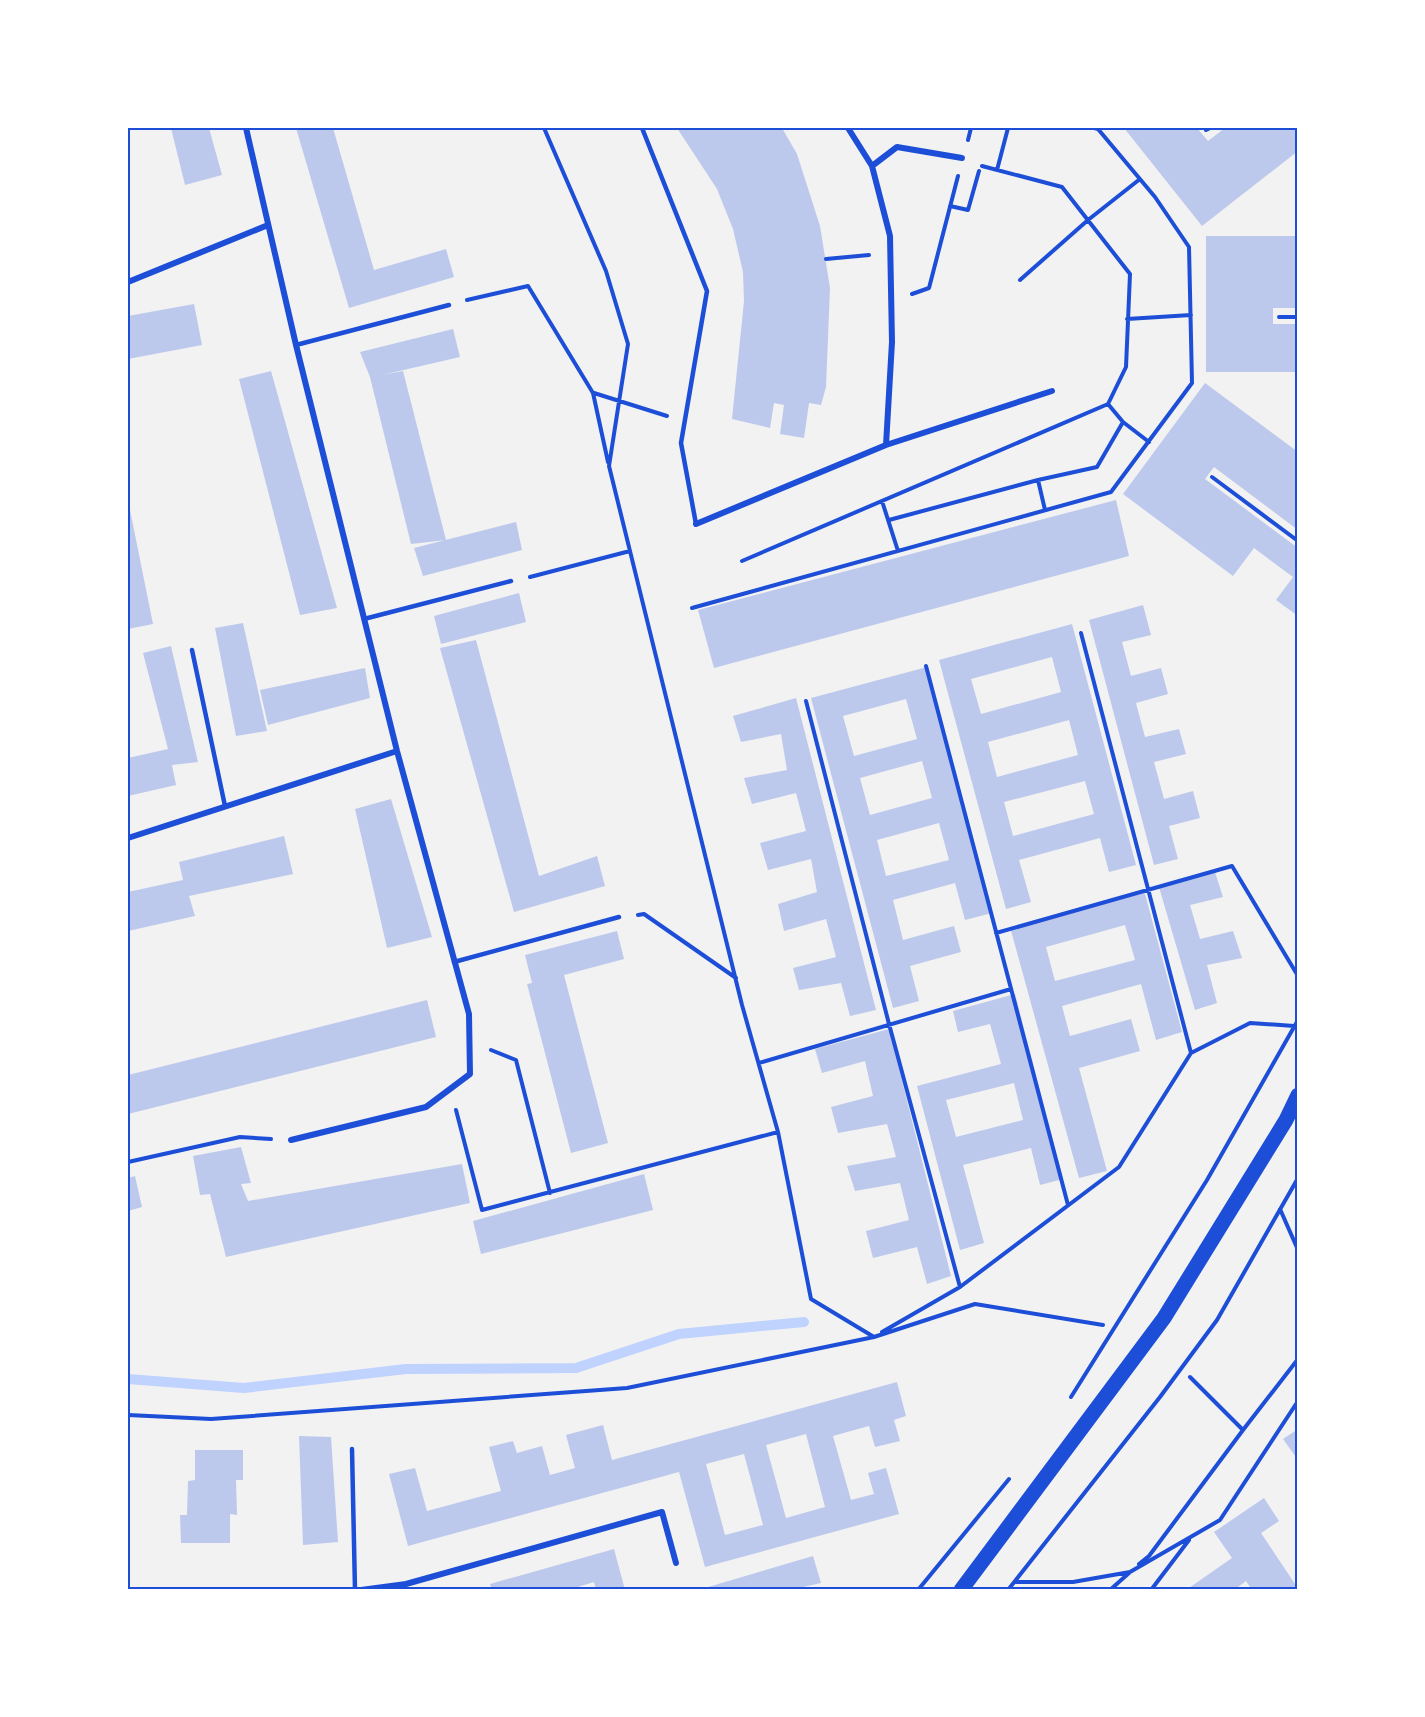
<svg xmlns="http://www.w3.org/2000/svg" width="1425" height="1717" viewBox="0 0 1425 1717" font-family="'Open Sans',sans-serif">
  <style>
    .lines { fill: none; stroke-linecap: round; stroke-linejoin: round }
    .stream { stroke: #bfd3fe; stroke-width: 10 }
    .building { fill: #bdc9ec; fill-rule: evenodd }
    .path { stroke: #1d4ed8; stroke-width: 4 }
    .service { stroke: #1d4ed8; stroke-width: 4.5 }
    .minor { stroke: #1d4ed8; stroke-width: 6 }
    .primary { stroke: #1d4ed8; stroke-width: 15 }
    .neatline { fill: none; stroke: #1d4ed8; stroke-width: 2 }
  </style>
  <rect width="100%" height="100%" fill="#f2f2f2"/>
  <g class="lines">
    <path class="stream" d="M128,1379L244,1388L406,1369L576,1368L679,1334L804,1322"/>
  </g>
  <path class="building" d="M171,128H209L222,175L185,185Z
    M296,128H333L374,270L446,249L454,277L349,308Z
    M677,128H782L797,154L820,226L830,288L826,387L821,405L809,403L804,438L780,434L784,405L774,403L770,428L732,419L744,301L743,272L733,229L717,189Z
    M1124,128H1197L1208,141L1225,128H1298V151L1202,226Z
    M1206,236H1298V308H1273V324H1298V372H1206Z
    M194,304L202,345L128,359V316Z
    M453,329L460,357L382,375L403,371L446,540L411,544L370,377L360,352Z
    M271,371L337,608L300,615L239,379Z
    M1205,383L1298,452V530L1214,467L1205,479L1298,548V616L1276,600L1293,577L1254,548L1233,576L1123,494Z
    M128,500L153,624L128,629Z
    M1116,500L1129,556L714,668L698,610Z
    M516,522L522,550L423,576L414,548Z
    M519,593L526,622L441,644L434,616Z
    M1143,605L1151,635L1122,642L1131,676L1161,668L1168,694L1136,703L1145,737L1179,729L1186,754L1154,762L1164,799L1193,791L1200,818L1169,826L1178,859L1154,865L1089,620Z
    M243,623L267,731L236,736L215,628Z
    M1072,624L1136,865L1109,872L1100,838L1019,860L1031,902L1006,909L939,660ZM1052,657L1061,692L981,714L971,679ZM1069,720L1078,755L997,777L988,742ZM1085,781L1094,814L1013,836L1004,802Z
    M476,640L539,876L597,856L605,886L514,912L440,648Z
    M171,646L198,762L172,765L176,785L128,796V758L168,749L143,653Z
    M927,667L992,913L965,920L955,883L893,900L903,940L954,926L961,952L910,966L919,1001L893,1008L811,698ZM906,699L917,739L854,756L843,716ZM922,761L932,798L870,815L860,778ZM939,823L949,860L886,876L877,840Z
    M365,668L370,698L268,725L260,690Z
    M796,698L876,1010L850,1016L841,983L799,990L793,968L836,957L826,919L784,931L778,904L817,892L811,859L768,870L760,843L806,831L796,793L752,804L744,778L787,770L781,734L741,742L733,716Z
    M391,799L432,937L387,948L355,809Z
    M284,836L293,874L189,896L195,916L128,931V892L183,880L179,862Z
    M1215,872L1223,897L1190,905L1200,939L1233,931L1242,958L1207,965L1217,1003L1195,1010L1159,887Z
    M1144,890L1182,1032L1156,1040L1141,984L1062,1006L1070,1036L1131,1019L1140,1051L1079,1068L1107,1171L1079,1178L1010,927ZM1125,925L1135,960L1055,981L1046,947Z
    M617,931L624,959L564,975L608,1143L571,1153L527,984L532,983L525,955Z
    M1015,994L1063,1179L1040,1185L1031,1148L963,1165L984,1243L960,1250L917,1086L1001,1064L990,1024L958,1032L953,1011ZM1014,1083L1023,1120L956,1137L946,1100Z
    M427,1000L436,1037L128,1114V1075Z
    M889,1029L951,1276L927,1284L917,1247L873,1258L866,1231L909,1220L900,1183L855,1191L847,1166L896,1157L887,1124L838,1133L831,1107L873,1096L865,1061L822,1073L815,1049Z
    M241,1147L251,1183L241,1184L248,1201L462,1164L470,1203L226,1257L210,1194L200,1195L193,1156Z
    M644,1174L653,1210L481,1254L473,1221Z
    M135,1176L142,1207L128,1211V1178Z
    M897,1382L906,1416L894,1420L900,1441L875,1447L869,1426L833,1436L851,1500L874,1494L868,1473L886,1468L899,1514L705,1567L679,1472L408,1546L389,1474L415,1468L427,1511L501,1491L489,1447L513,1441L517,1453L542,1446L550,1475L575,1468L566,1435L603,1425L612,1460ZM806,1434L825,1507L786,1518L766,1445ZM744,1454L763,1525L725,1535L706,1464Z
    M1298,1429V1460L1283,1439Z
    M299,1436L331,1437L338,1542L303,1545Z
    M195,1450H243V1480H236L237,1515L230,1514V1543H181L180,1515H187L188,1481L195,1480Z
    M1264,1498L1279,1521L1261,1533L1295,1584L1298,1583V1590H1272L1271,1588L1268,1590H1252L1246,1581L1234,1590H1186L1232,1558L1214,1532Z
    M614,1549L625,1590H596L594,1582L568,1590H492L490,1584Z
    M813,1556L821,1583L790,1590H698Z"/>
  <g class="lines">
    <path class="path" d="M544,128L606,271L628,344L609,466L742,1005L778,1132L811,1299L874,1337
      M1206,130L1210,128
      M968,140L971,128
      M997,170L1008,128
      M950,206L968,210L979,171
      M826,259L869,255
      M1020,280L1088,220L1140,179
      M912,294L929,288L958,176
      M467,300L528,286L593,393L608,462
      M1279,317H1298
      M1127,319L1191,315
      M594,393L667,416
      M1123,422L1149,442
      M1212,477L1298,541
      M1038,480L1045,510
      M882,501L898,551
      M889,520L1038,480L1097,467L1123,422L1108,404
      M742,561L1108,404L1126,367L1130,274L1062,187L982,166
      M530,577L630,551
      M692,608L1111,492L1192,383L1189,247L1155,197L1098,129L1094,128
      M1081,633L1191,1053L1250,1023L1294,1026
      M926,666L1068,1205
      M806,701L889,1024L960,1287
      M638,915L644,914L736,978
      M996,933L1232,866L1298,976
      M491,1050L516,1060L550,1193
      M759,1063L1011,989
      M456,1110L482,1210L778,1132
      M128,1162L240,1137L271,1139
      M1280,1209L1298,1250
      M882,1332L960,1287L1119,1167L1191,1053
      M1190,1377L1243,1430L1298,1359
      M1071,1397L1207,1180L1298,1020
      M128,1415L211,1419L627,1388L874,1337L975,1304L1103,1325
      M1139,1564L1149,1556L1243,1430
      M1015,1582H1073L1130,1572L1220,1520L1298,1401
      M918,1590L1009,1479
      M1008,1590L1160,1397L1217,1320L1298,1178
      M1110,1590L1129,1573
      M1151,1590L1189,1540"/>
    <path class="service" d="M642,128L707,291L681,443L696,524
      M296,345L449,305
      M364,619L511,581
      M192,650L225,806
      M454,962L619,917
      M352,1449L355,1590"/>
    <path class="minor" d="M246,128L296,345L397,751L469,1014L470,1074L426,1107L291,1140
      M872,166L897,147L962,158
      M128,282L268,225
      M886,445L1052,391
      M696,524L886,445L892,342L890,236L872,166L848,128
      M128,838L397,751
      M361,1590L406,1584L662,1512L676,1563"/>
    <path class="primary" d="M961,1590L1164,1318L1286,1120L1298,1095"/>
  </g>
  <rect width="1425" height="1717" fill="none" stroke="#ffffff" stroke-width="258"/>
  <rect x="129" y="129" width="1167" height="1459" class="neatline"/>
</svg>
